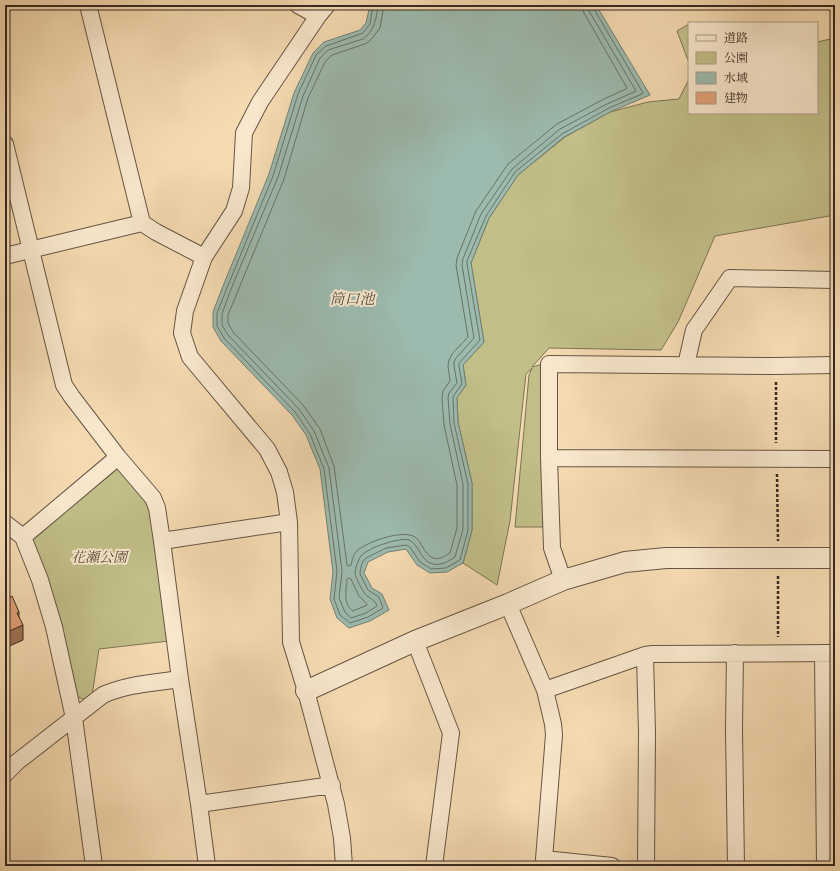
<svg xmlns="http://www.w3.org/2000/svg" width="840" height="871" viewBox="0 0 840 871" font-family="'EB Garamond','Noto Serif JP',serif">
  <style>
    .green { fill: #c1be88; stroke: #7c7454 }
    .water { fill: #9cbaae; stroke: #738076 }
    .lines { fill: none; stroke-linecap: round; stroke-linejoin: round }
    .shore { stroke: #697268; stroke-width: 1 }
    .minor-casing { stroke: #665545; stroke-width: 18 }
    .tertiary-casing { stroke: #665545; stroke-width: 22 }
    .path { stroke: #362921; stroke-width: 2.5; stroke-dasharray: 3 2; stroke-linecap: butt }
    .minor { stroke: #f8e7cc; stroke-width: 16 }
    .tertiary { stroke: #f8e7cc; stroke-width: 20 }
    .shaded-wall { fill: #9e7153; stroke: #362921 }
    .building { fill: #e2a176; stroke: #362921 }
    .labels { text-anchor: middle; stroke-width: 4; stroke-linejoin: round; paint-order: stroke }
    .park-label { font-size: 14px; font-style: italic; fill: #594e3b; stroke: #f8e7cc }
    .water-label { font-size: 15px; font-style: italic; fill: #504d44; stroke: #f8e7cc }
  </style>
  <rect width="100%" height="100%" fill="#f5dab1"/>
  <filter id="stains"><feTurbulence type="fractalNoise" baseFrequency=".005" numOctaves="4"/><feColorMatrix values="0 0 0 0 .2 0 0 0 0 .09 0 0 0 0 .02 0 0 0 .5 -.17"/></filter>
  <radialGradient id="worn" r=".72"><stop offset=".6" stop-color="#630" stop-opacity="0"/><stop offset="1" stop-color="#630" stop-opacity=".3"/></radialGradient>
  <path class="green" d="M689,24V63L677,31Z
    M835,38V215L715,236L678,322L661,350L549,348L532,367L543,364V527H515L529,375L532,368L526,374L510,521L497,585L463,563L472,530V483L458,422L457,397L466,385L463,365L484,342L471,263L489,218L518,175L565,137L610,112L648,102L679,99L689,79V113H817V42Z
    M115,468L120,469L147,501L152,518L169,641L99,649L92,696L86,700L75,696L31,544L32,536Z"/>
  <path class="water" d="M370,5H596L650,95L610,112L564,137L518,175L489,218L471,263L484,342L463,365L466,385L457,398L458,422L472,483V530L463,563L447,572L430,573L417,565L406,549L388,552L368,562L364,573L372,588L382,594L389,610L370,621L349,628L337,618L330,599L333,572L320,469L306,435L292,415L221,341L213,327V312L223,286L269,174L294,93L313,53L324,42L360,30L366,23Z"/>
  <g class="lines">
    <path class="shore" d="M373,5L370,24L363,33L326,46L316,55L298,94L273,176L227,288L217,313V326L224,338L295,412L310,434L324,469L337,571L334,599L340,615L350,623L368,617L383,608L379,597L368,590L360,574C360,569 362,561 366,558L386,548L406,545L410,547L420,562L431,569L446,568L460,560L468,530V484L454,423L453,397L454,395L462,384L459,366V363L480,340L467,264V261L486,216L515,172L562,134L609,108L642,94L643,93L594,9L593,5
      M378,5C377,17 374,32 363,39L328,50L320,58L303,96L278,177L231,289L222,314V325L228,335L299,409L314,431L329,468L342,571L339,598L345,612L351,618L366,613L377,606C375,600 371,599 366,595C363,592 356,578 355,574C355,569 358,560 361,556C367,548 400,537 409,540C419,544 421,562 433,564C441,566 449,561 455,557L463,529V484L450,424L448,398L449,393L457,383L454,366V362L456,358L474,338L462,265L463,259L481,214L512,169L560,129L607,104L634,92L636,91L589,11L588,5
      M384,5L380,28L370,41L365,44L332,55L325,62L308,98L284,179L228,315V323L233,332L303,405L320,429L334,466L347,565L349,566L351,565C352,561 353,555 357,551C366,542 403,529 415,537C422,542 424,554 433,558C439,560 446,556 450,553L457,528V485L444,425L442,398L443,391L450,381L448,366L449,360L452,354L468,337L456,265L457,258L476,211L508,164L557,124L604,99L626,89L627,88L584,13L582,5
      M349,578L351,579L359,596L367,604V605L353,611C343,605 346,589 347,580Z"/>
    <g class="minor-casing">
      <path id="minor" d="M88,5L142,223L156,232L204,257
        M298,5L318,16
        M327,5L318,16L260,102L244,133L241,188L234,211L204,257L185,311L182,333L190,357L267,449L279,472L285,492L289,522L291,642L306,691L336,804L342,838L344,866
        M5,144L64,385L72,397L118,457L153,498L157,508L162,541L180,679L199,804L207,866
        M5,256L142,223
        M686,365L694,330L730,278L835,280
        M549,458L835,459
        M5,523L23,537L40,580L54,627L74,718L94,866
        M23,537L118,457
        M162,541L289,522
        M563,580L552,548L549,458V364L775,366L835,365
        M508,604L545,690L553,724L554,735L544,859L612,866
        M415,641L451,733L434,866
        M735,653L734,729L736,866
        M823,653L825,866
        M645,655L647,733L646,866
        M545,690L645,655L653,654L835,653
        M5,774L17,762L103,695C127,684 154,683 180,679
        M199,804L332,785"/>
    </g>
    <g class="tertiary-casing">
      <path id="tertiary" d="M306,691L415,641L508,604L563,580L625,562L645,560L666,558H835"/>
    </g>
    <path class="path" d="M776,382V443
      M777,474L778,541
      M778,576V637"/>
    <use href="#minor" class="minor"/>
    <use href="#tertiary" class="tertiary"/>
  </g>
  <path class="shaded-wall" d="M19,612V626L23,625V640L5,648V633L17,613Z"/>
  <path class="building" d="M5,587L10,597L12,596L19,612L17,613L23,625L5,633Z"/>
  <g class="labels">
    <g class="park-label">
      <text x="99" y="562">花瀬公園</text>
    </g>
    <g class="water-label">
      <text x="352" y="304">筒口池</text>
    </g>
  </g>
  <rect width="840" height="871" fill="none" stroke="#f5dab1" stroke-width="20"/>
  <rect x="6" y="6" width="828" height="859" fill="none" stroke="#362921" stroke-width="2"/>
  <rect x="10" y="10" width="820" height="851" fill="none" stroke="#362921"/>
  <rect x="688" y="22" width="130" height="92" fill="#f8e7cc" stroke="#aa9b88"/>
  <rect x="696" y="35" width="20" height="6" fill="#f8e7cc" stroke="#aa9b88"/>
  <text x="724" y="42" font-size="12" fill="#362921">道路</text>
  <rect x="696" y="52" width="20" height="12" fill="#c1be88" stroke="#aa9b88"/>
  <text x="724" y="62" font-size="12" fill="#362921">公園</text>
  <rect x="696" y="72" width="20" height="12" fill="#9cbaae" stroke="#aa9b88"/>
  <text x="724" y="82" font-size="12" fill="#362921">水域</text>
  <rect x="696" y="92" width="20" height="12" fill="#e2a176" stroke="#aa9b88"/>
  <text x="724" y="102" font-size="12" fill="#362921">建物</text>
  <rect width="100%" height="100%" filter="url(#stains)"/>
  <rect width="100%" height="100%" fill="url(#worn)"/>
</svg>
